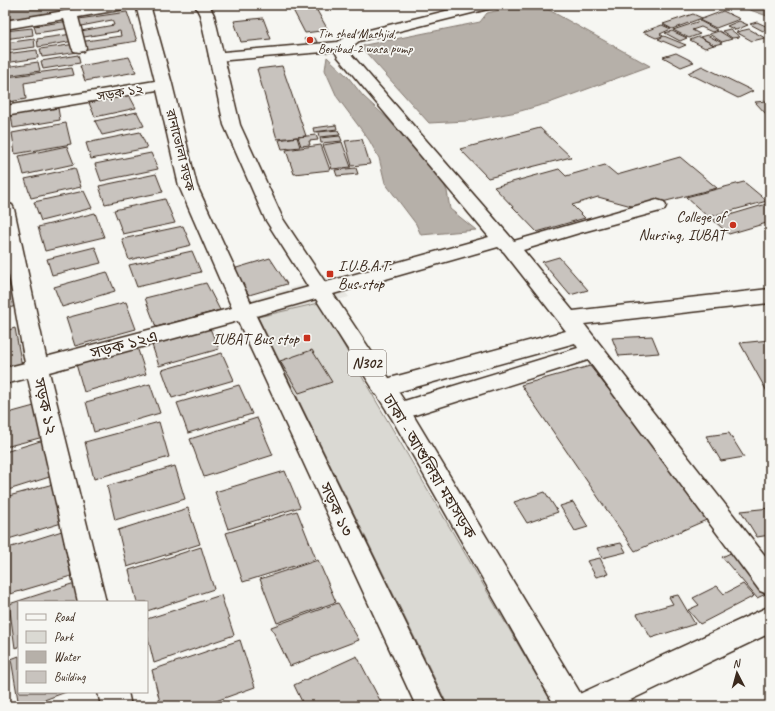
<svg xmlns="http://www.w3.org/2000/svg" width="775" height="711" viewBox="0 0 775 711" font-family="Caveat,'Noto Sans Bengali',sans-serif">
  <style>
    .built { fill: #e8e7e2 }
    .green { fill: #dad9d3; stroke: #8a8278 }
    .water { fill: #b6b0a9; stroke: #857a71 }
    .building { fill: #c8c3be; stroke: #3b2a1e }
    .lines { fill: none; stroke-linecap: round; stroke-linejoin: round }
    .minor-casing { stroke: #3b2a1e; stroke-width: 3 }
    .highway-casing { stroke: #3b2a1e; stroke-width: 3 }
    .minor { fill: #f6f6f2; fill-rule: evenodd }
    .highway { fill: #f6f6f2; fill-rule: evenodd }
    .poi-dot { fill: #c8321e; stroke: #f6f6f2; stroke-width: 1.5 }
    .labels { text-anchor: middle; stroke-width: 3.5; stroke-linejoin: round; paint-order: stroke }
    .far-poi-label { font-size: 13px; fill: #3b2a1e; stroke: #f6f6f2; text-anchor: start }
    .far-street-label { font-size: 13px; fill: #3b2a1e; stroke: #f6f6f2 }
    .shield { fill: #f6f6f2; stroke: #73675e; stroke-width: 1 }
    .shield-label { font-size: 15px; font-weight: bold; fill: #3b2a1e }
    .poi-label { font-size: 16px; fill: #3b2a1e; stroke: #f6f6f2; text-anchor: end }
    .street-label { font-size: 16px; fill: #3b2a1e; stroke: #f6f6f2 }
  </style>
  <rect width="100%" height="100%" fill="#f6f6f2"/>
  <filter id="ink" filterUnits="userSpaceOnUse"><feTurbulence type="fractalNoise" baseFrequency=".025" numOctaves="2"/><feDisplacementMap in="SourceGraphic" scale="8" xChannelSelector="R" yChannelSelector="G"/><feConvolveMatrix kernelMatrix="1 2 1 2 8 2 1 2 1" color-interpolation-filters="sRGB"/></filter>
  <g filter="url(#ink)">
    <path class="built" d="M333,276L349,297L239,327L230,305Z"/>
    <path class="green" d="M319,303L554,706H448L258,317Z"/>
    <path class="water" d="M5,5H90C70,17 28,19 5,19Z
      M521,5H540L650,66L552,102L517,112L467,121L429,123L360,46L480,22L487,13Z
      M736,5H770V17Z
      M327,57L348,77L363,96L389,120L410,145L437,170L447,191L450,209L476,230L421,235L416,224L385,183L379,158L369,140L337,97L325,70Z"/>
    <path class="building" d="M315,7L328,30L305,33L293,10Z
      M723,11L740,19L716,28L699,20Z
      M127,12L137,41L82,50L79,42L121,36L120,31L78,38L75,32L114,25L112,20L76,27L72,20Z
      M693,14L702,18L672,29L663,24Z
      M263,18L271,39L241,42L234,21Z
      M69,21L71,28L36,33L34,26Z
      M700,21L717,30L712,32L701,27L692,30L700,34L689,38L673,30Z
      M739,21L748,25L736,30L727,26Z
      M757,22L770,28L763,31L750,24Z
      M662,25L671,29L660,34L663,36L656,38L643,32Z
      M32,28L33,35L5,39V31Z
      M730,29L740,37L732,38L722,31Z
      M749,29L765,38L752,41L736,32Z
      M672,31L687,38L680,41L665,33Z
      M719,31L732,39L722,42L709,34Z
      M72,34L74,41L38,47L37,39Z
      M707,35L722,43L714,45L700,37Z
      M664,36L686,45L679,48L658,39Z
      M698,37H699L714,45L705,48L690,40Z
      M315,38L318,44L308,45L304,39Z
      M34,39L35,47L5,51V43Z
      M76,44L79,52L42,57L40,49Z
      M37,50L38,58L5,63V54Z
      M676,53L694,62L681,67L663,57Z
      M78,55L80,63L43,69L41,61Z
      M129,57L136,72L85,81L80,66Z
      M38,62L40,71L5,76V67Z
      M282,66L306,136L277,139L257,69Z
      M702,66L753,91L738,98L688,73Z
      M72,68L74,75L24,83L26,99L9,102L7,77Z
      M129,95L136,108L95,117L89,103Z
      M767,101L770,105V115H767L755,102Z
      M58,108L60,120L13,128L11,115Z
      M137,112L144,126L102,135L95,121Z
      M66,123L71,144L15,154L12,133Z
      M336,125L337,129L314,132L313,128Z
      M540,128L571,157L488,178L460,149Z
      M338,130L340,135L319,137L318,132Z
      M140,132L147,148L91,159L86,143Z
      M316,135L318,140L309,141L310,145L301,146L298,137Z
      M340,136L342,141L321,143L320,138Z
      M297,137L300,147L282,149L279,140Z
      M362,139L370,164L352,166L345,141Z
      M342,142L351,167L332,169L323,145Z
      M321,145L330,170L294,174L286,150Z
      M67,146L74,164L24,175L19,156Z
      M151,153L158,169L101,181L95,164Z
      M680,157L717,188L639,208L598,197L572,205L585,218L537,232L494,187L559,169L566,176L605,165L617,175Z
      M75,168L81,187L31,198L25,179Z
      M356,168L358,174L337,176L335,170Z
      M156,174L163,192L105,204L99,186Z
      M744,182L767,201L708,217L686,197Z
      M84,191L92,208L41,221L34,202Z
      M165,199L175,223L123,234L114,210Z
      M770,203V222L729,234L713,220Z
      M95,213L104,237L45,251L38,227Z
      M183,226L191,245L129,260L122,239Z
      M95,247L101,263L52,275L47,259Z
      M192,251L201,272L137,287L129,265Z
      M559,257L588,290L570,295L542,262Z
      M270,258L287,284L249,295L233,269Z
      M5,270L16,306L5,309Z
      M107,272L115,291L62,307L54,287Z
      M206,283L220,310L156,327L145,298Z
      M126,302L136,329L75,346L66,318Z
      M208,324L219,349L159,366L150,339Z
      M15,328L23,372L5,377V331Z
      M652,336L659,353L619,356L612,338Z
      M770,340V397L740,343Z
      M137,347L146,374L84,392L76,364Z
      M312,350L332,382L299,393L280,361Z
      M222,353L234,380L172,398L162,370Z
      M590,366L711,518L635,551L521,385Z
      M150,384L160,413L94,432L86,402Z
      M239,385L252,414L188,433L177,403Z
      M45,403L51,435L5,447V414Z
      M257,418L273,455L204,477L190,439Z
      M159,422L169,457L94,479L85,442Z
      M729,433L744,457L721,461L706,436Z
      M50,438L59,474L5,491V452Z
      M175,466L185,499L115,520L107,486Z
      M285,471L300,507L228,529L215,492Z
      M57,483L65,522L5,540V497Z
      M545,492L558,512L527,523L514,502Z
      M573,502L588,527L575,531L560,506Z
      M188,508L200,544L127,567L118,530Z
      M770,508V535L757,537L741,511Z
      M297,511L316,559L243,582L226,533Z
      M62,531L71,576L7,595L5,581V549Z
      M621,543L626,552L602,558L597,548Z
      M201,547L214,589L147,611V602H137L129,570Z
      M735,551L770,590V592L757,598L722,557Z
      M600,558L608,574L596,577L587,561Z
      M318,560L336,602L277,623L260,579Z
      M81,581L85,602H19V647L15,648L9,604Z
      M743,584L754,596L700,624L688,610L699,605L693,598L717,586L724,594Z
      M221,595L234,635L154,663L147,634V619Z
      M678,595L695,624L651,638L637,614L673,604L669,597Z
      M338,603L359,640L290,666L271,627Z
      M240,640L255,687L202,706H161L152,670Z
      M19,656V692H66L28,706H19L11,659Z
      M357,656L383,706H304L294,685Z
      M5,672L9,706H5Z"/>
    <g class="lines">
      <g class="minor-casing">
        <path id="minor" d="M100,5H132L130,8L125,9L78,17L86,48L84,51L79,52L74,51L72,48L64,19L5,29V21Z
          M136,5H150L172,84L197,186L251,303L489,237L338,57L335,51L217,61L212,59L209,56L212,53L338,42L349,35L470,5H494L492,8L359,41L350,48V53L514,241L650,202L657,200L664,202L666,206L664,210L579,233L523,250L573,311L770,289V303L584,324L770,562V595L760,591L588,360L399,420L391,417L387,411L391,405L578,348L575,343L383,396L375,394L372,388L375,382L566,331L504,252L498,247L256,316L446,706H416L238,321L49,372L106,602H78L28,378L5,384V368L25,363L5,253V203L12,205L14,209L46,357L232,308L179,186L157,90L5,116V106L155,81Z
          M770,606V633L618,706H571L575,696Z
          M98,692H128L131,706H101Z"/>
      </g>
      <g class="highway-casing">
        <path id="highway" d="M195,5H209L214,15L240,125L283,219L407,405L582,696L586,706H555L391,417L265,219L224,125L200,15Z"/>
      </g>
      <use href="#minor" class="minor"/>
      <use href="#highway" class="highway"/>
    </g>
  </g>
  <g class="poi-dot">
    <circle cx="310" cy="40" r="4"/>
    <circle cx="733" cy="225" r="4"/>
    <rect x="326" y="270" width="8" height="8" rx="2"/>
    <rect x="303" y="334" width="8" height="8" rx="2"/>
  </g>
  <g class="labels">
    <g class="far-poi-label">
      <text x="318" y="38">Tin shed Mashjid,<tspan x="318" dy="15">Beribad-2 wasa pump</tspan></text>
    </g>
    <g class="far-street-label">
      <text transform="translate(120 92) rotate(-10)" y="5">সড়ক ১২</text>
      <text transform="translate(181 150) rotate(76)" y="5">রানাভোলা সড়ক</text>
    </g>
    <rect class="shield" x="348" y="350" width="38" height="26" rx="3"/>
    <g class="shield-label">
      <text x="367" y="368">N302</text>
    </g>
    <g class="poi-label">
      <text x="725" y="222">College of<tspan x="725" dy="18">Nursing, IUBAT</tspan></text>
      <text x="338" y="271" text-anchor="start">I.U.B.A.T.<tspan x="338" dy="18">Bus stop</tspan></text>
      <text x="299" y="344">IUBAT Bus stop</text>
    </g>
    <g class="street-label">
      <text transform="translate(124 344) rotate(-15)" y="6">সড়ক ১২এ</text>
      <text transform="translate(46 406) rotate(77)" y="6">সড়ক ১২</text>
      <text transform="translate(430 466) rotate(59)" y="6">ঢাকা - আশুলিয়া মহাসড়ক</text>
      <text transform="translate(337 509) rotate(65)" y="6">সড়ক ১৩</text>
    </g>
  </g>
  <rect width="775" height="711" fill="none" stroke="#f6f6f2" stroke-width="20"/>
  <rect x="10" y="10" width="755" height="691" fill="none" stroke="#3b2a1e" stroke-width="1.5" filter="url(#ink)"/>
  <rect x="18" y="601" width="130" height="92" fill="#f6f6f2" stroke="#aba49d"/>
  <rect x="26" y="614" width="20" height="6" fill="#f6f6f2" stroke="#aba49d"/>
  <text x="54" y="621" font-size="12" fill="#3b2a1e">Road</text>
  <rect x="26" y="631" width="20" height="12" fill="#dad9d3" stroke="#aba49d"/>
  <text x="54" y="641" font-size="12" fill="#3b2a1e">Park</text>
  <rect x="26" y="651" width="20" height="12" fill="#b6b0a9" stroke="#aba49d"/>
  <text x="54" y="661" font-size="12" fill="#3b2a1e">Water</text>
  <rect x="26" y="671" width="20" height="12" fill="#c8c3be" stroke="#aba49d"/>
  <text x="54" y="681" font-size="12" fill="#3b2a1e">Building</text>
  <g transform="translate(737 673) rotate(354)" stroke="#f6f6f2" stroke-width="3" paint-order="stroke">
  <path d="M0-3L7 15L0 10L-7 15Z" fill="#3b2a1e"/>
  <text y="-6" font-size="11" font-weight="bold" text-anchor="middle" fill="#3b2a1e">N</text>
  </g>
</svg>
